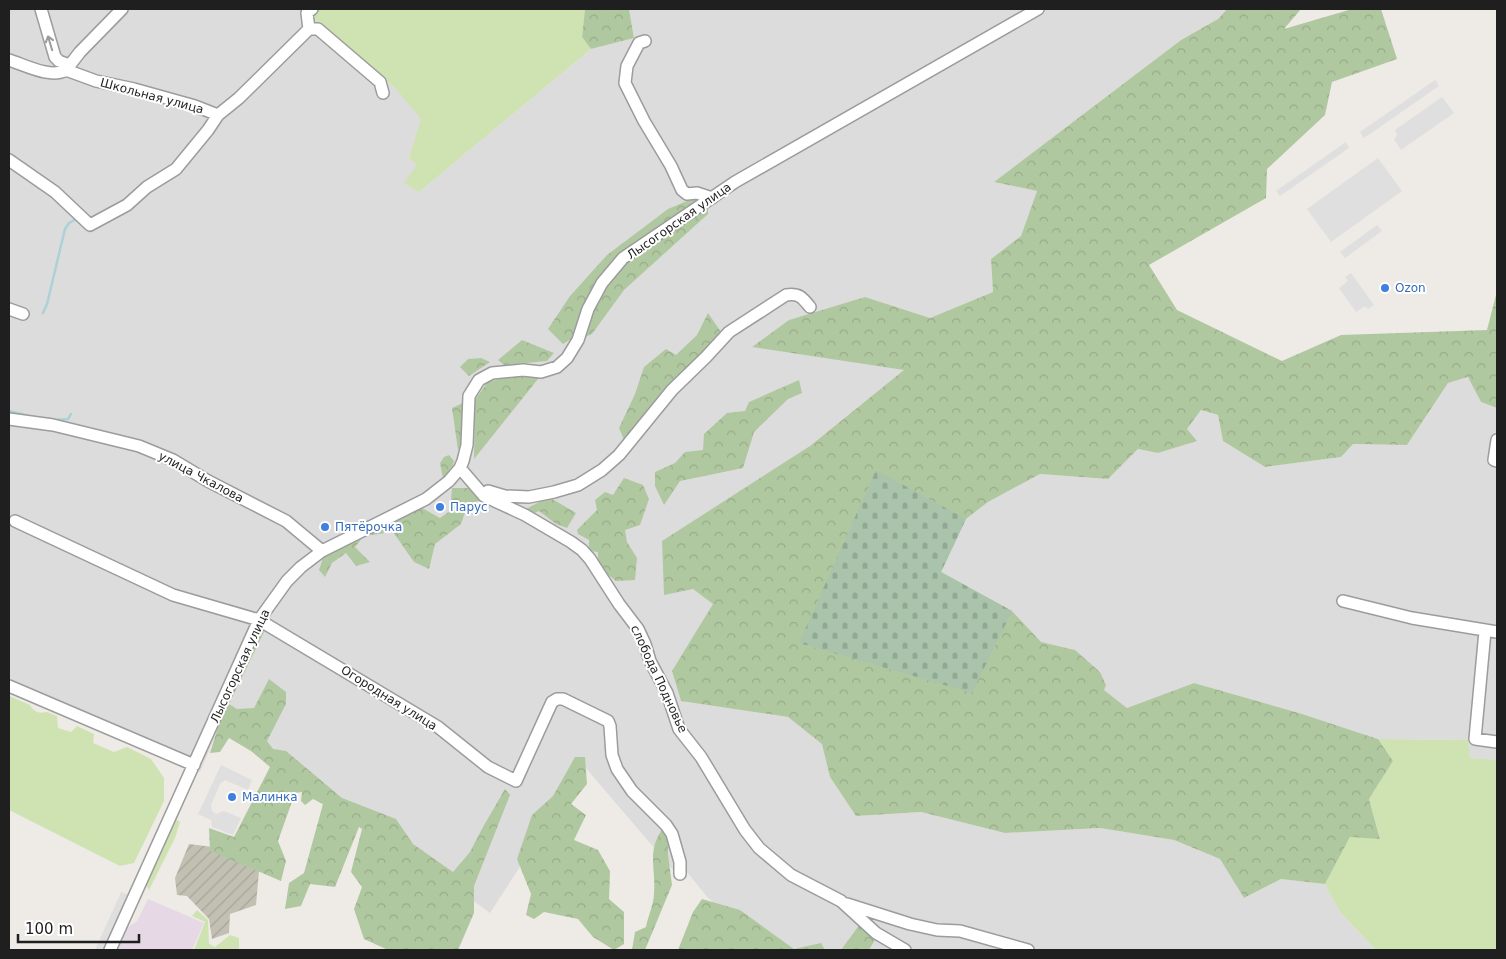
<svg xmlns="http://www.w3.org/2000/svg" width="1506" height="959" viewBox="0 0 1506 959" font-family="'DejaVu Sans',sans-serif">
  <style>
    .residential { fill: #dddcdc }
    .industrial { fill: #e6d9e5 }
    .construction { fill: url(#construction-furrows) }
    .grass { fill: #cfe2b2 }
    .forest { fill: url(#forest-crowns) }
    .cemetery { fill: url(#cemetery-stones) }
    .parking { fill: #dfdfdf }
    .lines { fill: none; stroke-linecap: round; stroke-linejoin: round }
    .stream { stroke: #acd1d6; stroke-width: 2.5 }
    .minor-casing { stroke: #9c9c9c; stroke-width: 14 }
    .minor { stroke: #fff; stroke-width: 11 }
    .oneway { stroke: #9a9a9a }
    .shop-dot { fill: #3f7fe0; stroke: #fff; stroke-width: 2 }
    .labels { text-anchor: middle; stroke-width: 4; stroke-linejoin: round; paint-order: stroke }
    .street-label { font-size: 12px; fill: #1f1f1f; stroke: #fff }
    .shop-label { font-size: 12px; fill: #366cbe; stroke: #fff; text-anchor: start }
  </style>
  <defs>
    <pattern id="construction-furrows" width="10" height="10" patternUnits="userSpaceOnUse" patternTransform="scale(1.25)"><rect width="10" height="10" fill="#c2c0b3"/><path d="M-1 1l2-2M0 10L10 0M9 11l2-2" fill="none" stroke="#a6a59a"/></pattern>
    <pattern id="forest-crowns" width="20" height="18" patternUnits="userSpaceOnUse" patternTransform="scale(1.25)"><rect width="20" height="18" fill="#b0c8a0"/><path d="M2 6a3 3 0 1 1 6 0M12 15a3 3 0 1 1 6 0" fill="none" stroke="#97ab89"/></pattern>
    <pattern id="cemetery-stones" width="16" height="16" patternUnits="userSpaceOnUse" patternTransform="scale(1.25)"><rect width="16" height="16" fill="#aac4ab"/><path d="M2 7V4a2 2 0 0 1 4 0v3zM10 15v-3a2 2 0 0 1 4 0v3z" fill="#92a893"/></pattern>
  </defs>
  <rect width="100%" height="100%" fill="#eeebe6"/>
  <path class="residential" d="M9,9H311L320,24L395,88L422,119L409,158L418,165L419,192L591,49L634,38L629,9H1227L1218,19L1181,40L994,182L1037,191L1021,236L991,259L993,292L930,318L864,297L753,346L905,370L810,446L693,589L714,604L672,671L681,701L788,717L823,744L830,777L856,816L921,812L1005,833L1100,828L1174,840L1220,859L1244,898L1281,879L1325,884L1340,912L1376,950H776L708,898L687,872L673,870L585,767L490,913L223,718L200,772L9,693Z
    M1469,377L1481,402L1497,408V760L1470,758L1468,740L1378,739L1299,713L1194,683L1127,708L1104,690L1075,650L1040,642L1012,611L941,572L966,519L988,502L1040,474L1108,479L1138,449L1158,453L1196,441L1187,429L1201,410L1218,415L1223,441L1265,467L1341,457L1352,444L1407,445L1448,383Z"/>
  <path class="industrial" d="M148,899L204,923L192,950H116L127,928L137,921Z"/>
  <path class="construction" d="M189,844L221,848L259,871L256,905L230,914L229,933L212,939L209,919L187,896L177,895L175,878Z"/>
  <path class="grass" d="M311,9H585L582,37L591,49L419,192L404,183L417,165L409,158L421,119L395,88L320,24L307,11Z
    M9,696L30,705C34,712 39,714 47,712L57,716L58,728L71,732L77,726L94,734L93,743L114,752L127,747L151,759L164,778V801L134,863L120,866L9,810Z
    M1378,739L1468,740L1470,758L1497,760V950H1376L1340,912L1325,884L1350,837L1380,838L1369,799L1393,761Z
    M176,819L180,822L175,838L149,890L146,885Z
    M197,910L208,920L209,944L215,947L230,935L239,938V950H194L205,922L192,916Z"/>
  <path class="forest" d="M585,9H629L634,38L591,49L582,37Z
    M1227,9H1301L1284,29L1352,9H1381L1397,59L1332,82L1325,115L1267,169L1266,198L1149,265L1177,310L1282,361L1341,335L1487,330L1497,291V408L1481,402L1468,377L1448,383L1407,445L1353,444L1341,457L1265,467L1223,441L1218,415L1201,410L1187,429L1197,441L1158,453L1138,449L1108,479L1040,474L988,502L966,519L941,572L1012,611L1041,642L1075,650L1100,672L1106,685L1104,690L1127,708L1194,683L1299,713L1378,739L1393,761L1369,799L1380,839L1350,837L1325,884L1281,879L1244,898L1220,859L1174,840L1100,828L1005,833L921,812L856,816L830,777L822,744L788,717L681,701L672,671L713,604L693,589L664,595L662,541L810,446L904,370L752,347L789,320L865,297L930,318L993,292L991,259L1021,236L1037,191L994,182L1181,40L1218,19Z
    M699,196L700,202L610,267L585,306L571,339L563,344L548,329L570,296L607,255L668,209Z
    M708,204V214L624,290L592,334L583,338L586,326L606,287L626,262Z
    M708,313L721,332L625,442L619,428L635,394L644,367L666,349L676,355L697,335Z
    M522,340L554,353L547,361L504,365L498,360Z
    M481,358L490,362L469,376L460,367L468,359Z
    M542,374L474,459L475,400L487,383L504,377Z
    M799,380L802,393L788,399L754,432L743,468L680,481L664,505L655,486V472L675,463L685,452L703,450L704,434L727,413L745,411L749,402Z
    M465,402L463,440L458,450L452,408Z
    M449,455L454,461L453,465L443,478L440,463L444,457Z
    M624,478L643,485L649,499L640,525L625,530L627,542L637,558L635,580L616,581C605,571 597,571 598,552L589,551V540L578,534L577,530L597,510L595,500L605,492L613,495Z
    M452,488H469L481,499L467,507L461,524L435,544L429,569L414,562L393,532L372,535L368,532L417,505L440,518L450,511Z
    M549,497L576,513L567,528L556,524L539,511L529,515L522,511Z
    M364,536L355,547L370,562L356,566L346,553L332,563L325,577L319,570L324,555Z
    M260,628H266L229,704L237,709L254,708L269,679L286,692V704L267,741L273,749L286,751L342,798L396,819L413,844L453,872L470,852L483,827L505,789L510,795L474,886V913L458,950H388L364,939L354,909L362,887L351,872L362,829L359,827L335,887L310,884L301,906L285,909L289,883L304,873L323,804L313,799L305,805L301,801L302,792L295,793L278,841L286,861L281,881L210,851L209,828L234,837L270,767L251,751L229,738L220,752L210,753L226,702Z
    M575,757H585L587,784L571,804L586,815L574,840L598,850L610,871L609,899L624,912V944L614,950L593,937L578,919L544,912L534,919L526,915L531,894L517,859L532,815L553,796Z
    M661,831L668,833V854L672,885L645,950H632L635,932L646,927C648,916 654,904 654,893C656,869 647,853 661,831Z
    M702,899L740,910L794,949L821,943L825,950H678L693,912Z
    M860,924L876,938L869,950H841Z"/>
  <path class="cemetery" d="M876,470L966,519L941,572L1012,611L972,693L799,643Z"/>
  <path class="parking" d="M1435,80L1439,86L1364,138L1360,132Z
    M1442,97L1454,113L1401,150L1394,139L1397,135L1395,130Z
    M1346,142L1349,148L1280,196L1276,191Z
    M1378,158L1402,191L1331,242L1307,209Z
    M1377,225L1382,231L1345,258L1340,252Z
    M1351,273L1374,305L1368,309L1365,306L1356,312L1339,288L1348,281L1345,277Z
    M221,765L252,780L248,790L225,780L220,784L211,805L212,811L216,814L224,811L241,818L233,835L212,827L211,820L198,814Z
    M121,892L135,897L110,950H95Z"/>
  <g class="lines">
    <path class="stream" d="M43,313L47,304L65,229L69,223L78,218
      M9,411L38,418
      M56,420L68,419L71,414"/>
    <g class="minor-casing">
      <path id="minor" d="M41,9L55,57L59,61L69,65
        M309,29L307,13L312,9
        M645,41L639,43L627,66L625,83L644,121L671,166L682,190L687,194L697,193L712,198
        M9,60C25,65 51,79 66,70L96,81L134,89L195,106L218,115
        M66,70L80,52L122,9
        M9,160L55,192L90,225L127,205L147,187L176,169L208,130L218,115L239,98L309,29H318L380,82L383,93
        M9,309L23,314
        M9,419L53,425L94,435L139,446L173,460L208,481L286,521L322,551
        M1497,440L1494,460L1497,461
        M460,468L484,496L525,515L571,542L582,550L590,559L619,604L638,629L645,644L650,661L667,693L679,729L701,757L745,830L759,848L791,875L841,901L876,933L905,950
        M488,491L505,496L529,497L554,492L578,485L602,470L619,455L672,390L706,357L729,332L786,295C799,293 802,297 810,307
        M15,521L173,595L259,620L438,727L488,767L516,781L552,702L557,699H563L608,721L610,726L612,755L617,769L632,791L666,825L672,834L680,862V874
        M1343,601L1412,618L1497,632
        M1485,631L1475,739L1497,742
        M9,686L194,765
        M847,904L910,924L937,930L960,931L1028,950
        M110,950L259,620L287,581L301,567L322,551L426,499L449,481L460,468L463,461L467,445L469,396L479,380L492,373L523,370L541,372L557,367L567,358L578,340L588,309L602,283L623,258L735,182L1038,9"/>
    </g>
    <use href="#minor" class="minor"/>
  </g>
  <defs><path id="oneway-shaft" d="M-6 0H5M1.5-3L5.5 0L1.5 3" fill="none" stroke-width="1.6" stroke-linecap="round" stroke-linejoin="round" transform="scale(1.25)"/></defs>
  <use class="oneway" href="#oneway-shaft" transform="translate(50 43) rotate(-107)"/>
  <g class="shop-dot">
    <circle cx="1385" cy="288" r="5"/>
    <circle cx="440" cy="507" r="5"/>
    <circle cx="325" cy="527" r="5"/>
    <circle cx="232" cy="797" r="5"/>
  </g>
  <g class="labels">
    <g class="street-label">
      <text transform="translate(152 96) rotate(15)" y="4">Школьная улица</text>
      <text transform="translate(679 221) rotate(-35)" y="4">Лысогорская улица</text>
      <text transform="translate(201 477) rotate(28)" y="4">улица Чкалова</text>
      <text transform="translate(240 666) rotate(-65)" y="4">Лысогорская улица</text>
      <text transform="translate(659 679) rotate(65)" y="4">слобода Подновье</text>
      <text transform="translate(389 698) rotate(32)" y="4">Огородная улица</text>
    </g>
    <g class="shop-label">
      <text x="1395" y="292">Ozon</text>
      <text x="450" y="511">Парус</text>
      <text x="335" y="531">Пятёрочка</text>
      <text x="242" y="801">Малинка</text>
    </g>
  </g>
  <rect width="1506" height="959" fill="none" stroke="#1f1f1f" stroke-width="20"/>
  <path d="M18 934v8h121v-8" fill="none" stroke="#1f1f1f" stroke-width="2.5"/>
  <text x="25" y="934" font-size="15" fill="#1f1f1f" stroke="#ffffff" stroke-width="4" paint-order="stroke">100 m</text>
</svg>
